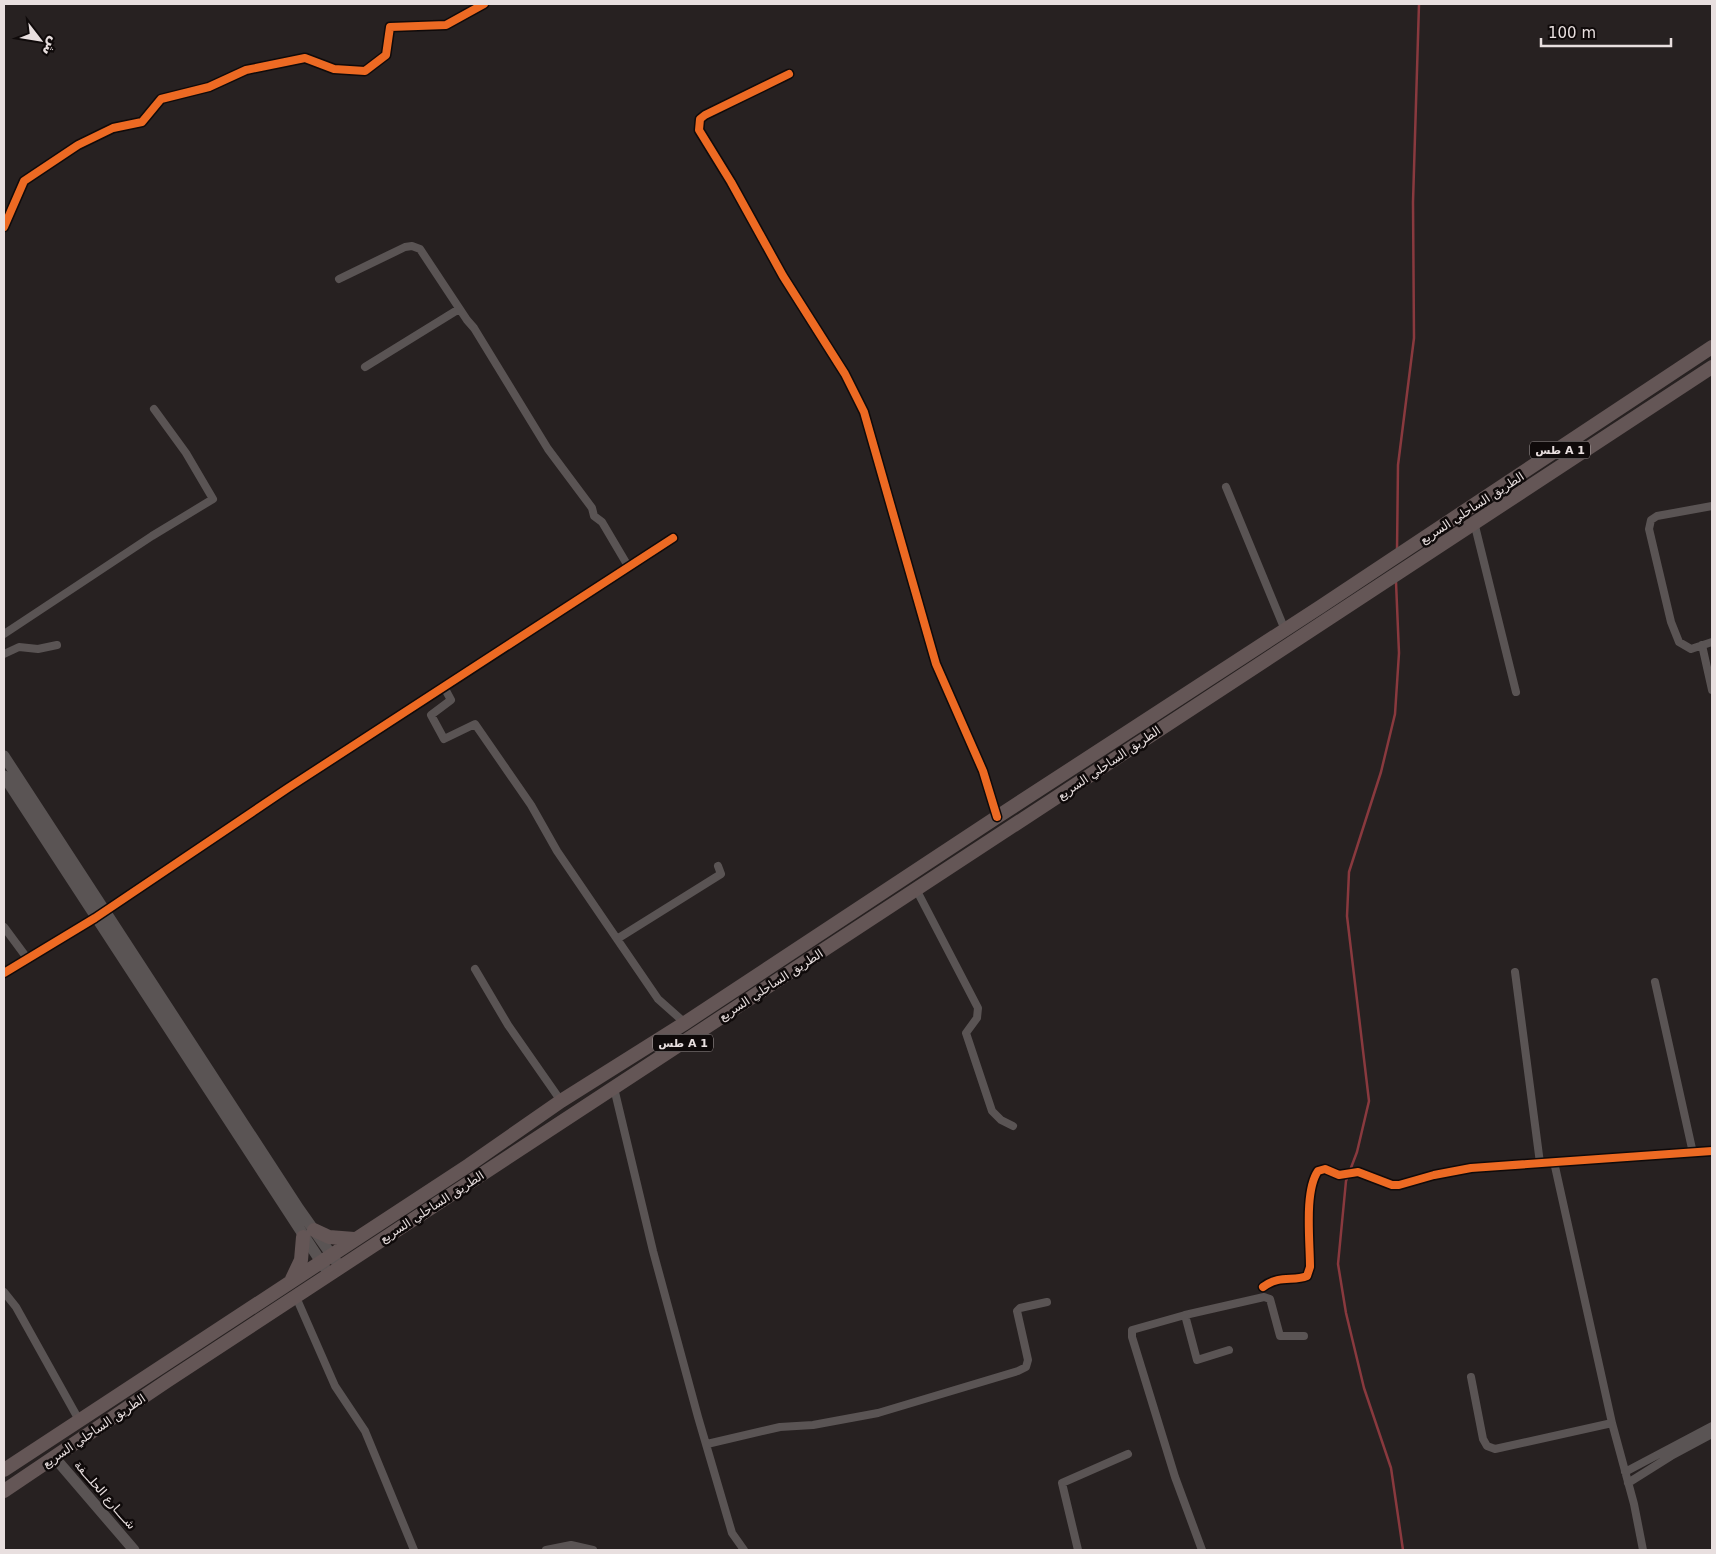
<svg xmlns="http://www.w3.org/2000/svg" width="1716" height="1554" viewBox="0 0 1716 1554" font-family="'DejaVu Sans',Vazirmatn,sans-serif">
  <style>
    .lines { fill: none; stroke-linecap: round; stroke-linejoin: round }
    .stream { stroke: #89393e; stroke-width: 2.5 }
    .street { stroke: #5a5454; stroke-width: 8 }
    .secondary { stroke: #5a5454; stroke-width: 11 }
    .highway { stroke: #645656; stroke-width: 14 }
    .cycleway-casing { stroke: #0f0a0a; stroke-width: 11 }
    .cycleway { stroke: #ed6a23; stroke-width: 8 }
    .labels { text-anchor: middle; stroke-width: 5; stroke-linejoin: round; paint-order: stroke }
    .shield { fill: #0f0a0a; stroke: #a79f9f; stroke-width: 1 }
    .shield-label { font-size: 11px; font-weight: bold; fill: #e8dfdf }
    .street-label { font-size: 12px; fill: #e8dfdf; stroke: #0f0a0a }
  </style>
  <rect width="100%" height="100%" fill="#272121"/>
  <g class="lines">
    <path class="stream" d="M1397,551L1398,465L1414,338L1413,202L1419,4
      M1396,582L1399,653L1395,714L1381,772L1349,872L1347,916L1369,1101L1357,1152L1346,1181L1338,1264L1346,1313L1364,1388L1391,1468L1403,1550"/>
    <path class="street" d="M789,74L705,115L700,119L699,130L731,182L783,276L845,374L864,412L936,664L983,771L997,817
      M4,227L24,181L78,145L113,128L142,122L161,99L209,87L246,70L305,58L334,69L365,71L386,55L390,27L446,25L484,4
      M339,279L405,247L412,246L420,249L467,320L474,328L548,449L592,508L594,516L602,522L628,566
      M365,367L459,309
      M1226,487L1285,630
      M1712,506L1657,516L1651,520L1649,529L1671,622L1679,642L1691,649L1712,642
      M1474,522L1516,692
      M4,634L152,536L213,499L186,453L154,409
      M1702,645L1712,690
      M4,654L19,647L38,649L57,645
      M444,687L451,700L431,715L444,739L475,724L531,805L557,851L617,939
      M916,889L978,1008L977,1018L966,1033L992,1111L1001,1120L1013,1126
      M4,927L27,958
      M475,969L508,1025L561,1101
      M1515,972L1540,1163
      M4,973L95,918L288,788L673,538
      M1655,982L1693,1153
      M685,1023L658,999L617,939L721,874L718,866
      M614,1088L653,1251L698,1417L732,1533L744,1550
      M1554,1162L1612,1423L1634,1504L1643,1550
      M1263,1287C1280,1274 1293,1282 1307,1276L1310,1267C1310,1241 1304,1191 1318,1171L1325,1169L1339,1175L1358,1172L1392,1185H1399L1434,1175L1471,1168L1712,1151
      M4,1292L16,1307L79,1420
      M296,1297L335,1386L365,1431L414,1550
      M1185,1315L1264,1297L1270,1299L1280,1336H1304
      M1471,1377L1483,1439L1487,1446L1495,1449L1612,1423
      M707,1444L780,1427L813,1425L878,1413L1018,1371L1026,1367L1028,1360L1017,1311L1020,1308L1047,1302
      M1625,1472L1712,1426
      M1628,1483L1671,1456L1712,1434
      M546,1550L571,1545L593,1550
      M1078,1550L1062,1483L1128,1454
      M1202,1550L1175,1477L1132,1337V1330L1185,1315L1197,1360L1229,1350"/>
    <path class="secondary" d="M4,756L299,1209L340,1267
      M4,776L325,1268
      M55,1458L134,1550"/>
    <path class="highway" d="M314,1230L329,1237L354,1239
      M292,1279L301,1260L303,1237
      M4,1470L469,1165L561,1101L685,1023L997,817L1320,607L1712,347
      M4,1491L167,1381L1712,367"/>
    <g class="cycleway-casing">
      <path id="cycleway" d="M789,74L705,115L700,119L699,130L731,182L783,276L845,374L864,412L936,664L983,771L997,817
        M4,227L24,181L78,145L113,128L142,122L161,99L209,87L246,70L305,58L334,69L365,71L386,55L390,27L446,25L484,4
        M4,973L95,918L288,788L673,538
        M1263,1287C1280,1274 1293,1282 1307,1276L1310,1267C1310,1241 1304,1191 1318,1171L1325,1169L1339,1175L1358,1172L1392,1185H1399L1434,1175L1471,1168L1712,1151"/>
    </g>
    <use href="#cycleway" class="cycleway"/>
  </g>
  <g class="labels">
    <g class="shield">
      <rect x="1530" y="441.5" width="60" height="17" rx="4"/>
      <rect x="653" y="1034.5" width="60" height="17" rx="4"/>
    </g>
    <g class="shield-label">
      <text x="1560" y="454">طس A 1</text>
      <text x="683" y="1047">طس A 1</text>
    </g>
    <g class="street-label">
      <text transform="translate(1472 508) rotate(-33)" y="4">الطريق الساحلي السريع</text>
      <text transform="translate(1109 763) rotate(-34)" y="4">الطريق الساحلي السريع</text>
      <text transform="translate(771 985) rotate(-33)" y="4">الطريق الساحلي السريع</text>
      <text transform="translate(432 1207) rotate(-33)" y="4">الطريق الساحلي السريع</text>
      <text transform="translate(94 1431) rotate(-34)" y="4">الطريق الساحلي السريع</text>
      <text transform="translate(105 1495) rotate(49)" y="4">شــــارع الحلـــفة</text>
    </g>
  </g>
  <rect width="1716" height="1554" fill="none" stroke="#e8dfdf" stroke-width="10"/>
  <g transform="translate(40 40) rotate(121)" stroke="#0f0a0a" stroke-width="4" paint-order="stroke">
  <path d="M0-4L9 19L0 12L-9 19Z" fill="#e8dfdf"/>
  <text y="-8" font-size="14" font-weight="bold" text-anchor="middle" fill="#e8dfdf">ش</text>
  </g>
  <path d="M1541 38v8h130v-8" fill="none" stroke="#e8dfdf" stroke-width="2.5"/>
  <text x="1548" y="38" font-size="15" fill="#e8dfdf" stroke="#0f0a0a" stroke-width="4" paint-order="stroke">100 m</text>
</svg>
